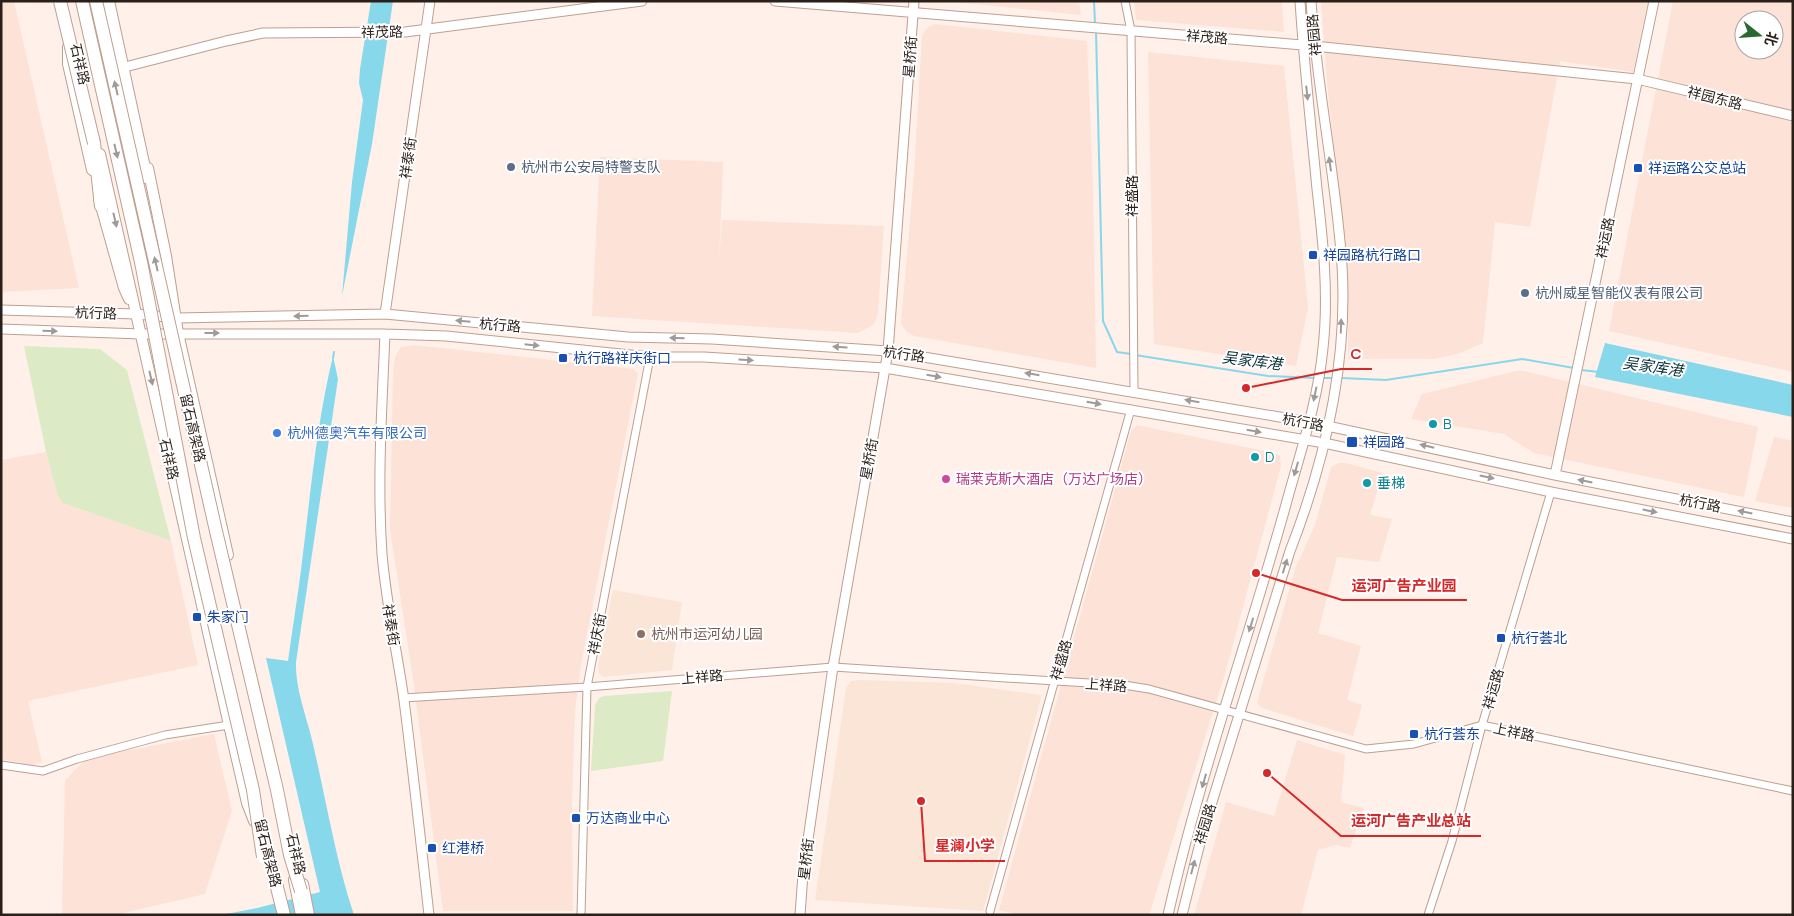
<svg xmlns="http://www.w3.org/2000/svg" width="1794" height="916" viewBox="0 0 1794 916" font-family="Manrope,'Noto Sans SC',sans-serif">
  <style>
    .built { fill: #fce2d7; fill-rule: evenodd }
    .education { fill: #fbe5d7 }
    .green { fill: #dcebc6 }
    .water { fill: #88d8eb }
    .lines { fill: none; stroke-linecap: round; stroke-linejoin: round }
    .stream { stroke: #88d8eb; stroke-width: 2 }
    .street-casing { stroke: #bf9f90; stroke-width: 9 }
    .secondary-casing { stroke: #bf9f90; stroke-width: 11 }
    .primary-casing { stroke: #bf9f90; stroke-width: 12 }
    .highway-casing { stroke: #bf9f90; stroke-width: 14 }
    .street { stroke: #fff; stroke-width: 7 }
    .secondary { stroke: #fff; stroke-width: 9 }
    .primary { stroke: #fff; stroke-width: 10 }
    .highway { stroke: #fff; stroke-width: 12 }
    .highway-bridge-casing { stroke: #bf9f90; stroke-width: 14; stroke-linecap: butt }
    .highway-bridge { stroke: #fff; stroke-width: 12 }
    .oneway { fill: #a09a98 }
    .service-dot { fill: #5c6f8a; stroke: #fff; stroke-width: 2 }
    .transit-dot { fill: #1a4fb4; stroke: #fff; stroke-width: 2 }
    .culture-dot { fill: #0f9aa8; stroke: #fff; stroke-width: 2 }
    .shop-dot { fill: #3f7fe0; stroke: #fff; stroke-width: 2 }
    .hotel-dot { fill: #d1479c; stroke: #fff; stroke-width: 2 }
    .education-dot { fill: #8d6e63; stroke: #fff; stroke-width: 2 }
    .labels { text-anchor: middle; stroke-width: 4; stroke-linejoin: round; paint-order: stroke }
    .street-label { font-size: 14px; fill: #2b1f19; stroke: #fff }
    .service-label { font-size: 14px; fill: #4e5e75; stroke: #fff; text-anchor: start }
    .transit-label { font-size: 14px; fill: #164399; stroke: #fff; text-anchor: start }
    .culture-label { font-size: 14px; fill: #0d838f; stroke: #fff; text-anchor: start }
    .shop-label { font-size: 14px; fill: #366cbe; stroke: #fff; text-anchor: start }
    .hotel-label { font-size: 14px; fill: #b23c85; stroke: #fff; text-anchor: start }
    .education-label { font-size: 14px; fill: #785e54; stroke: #fff; text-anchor: start }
    .water-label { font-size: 15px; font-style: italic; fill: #072f37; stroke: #fff }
    .leader { fill: none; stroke: #d62828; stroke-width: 2 }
    .callout-dot { fill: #d62828; stroke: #fff; stroke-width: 2 }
    .callout-label { font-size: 15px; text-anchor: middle; font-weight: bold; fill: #d62828; stroke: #fff; stroke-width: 4; stroke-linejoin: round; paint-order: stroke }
  </style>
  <rect width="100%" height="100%" fill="#fff0ea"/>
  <path class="built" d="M1,1H14L79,288L1,292Z
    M944,1H1079L1081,15Z
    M1134,1H1282L1284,32L1136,20Z
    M1321,1H1648L1633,72L1560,61L1530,227L1495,222L1483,343L1458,354L1433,359H1348V287L1327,82Z
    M1673,1H1793V372L1609,331ZM1744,20H1774V50H1744Z
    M934,24L1087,41L1093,187L1096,368L914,336L906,331L901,323L914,174L922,35L928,27Z
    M1148,52L1284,66L1308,308L1296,366L1154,344Z
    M600,157L723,162L719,261L722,220L884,226L878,313L874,324L858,333L592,316Z
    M414,345L633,369L638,373L581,665L575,710L572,805L573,911H443L413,679L390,530L393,370L395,357L401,347Z
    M1520,370L1758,427L1744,497L1534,453L1504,434L1411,419L1422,394Z
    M1137,425L1275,453L1280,456L1281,466L1225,674L1149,915H1018L999,910L1131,431Z
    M1774,437L1793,441V508L1755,501Z
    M46,452L57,493L63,503L171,541L198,665L28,701L42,762L32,765L1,759V460Z
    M1339,463H1346L1383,473L1370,515L1392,519L1379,562L1337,557L1318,633L1361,646L1347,700L1362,705L1353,736L1262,708L1257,703L1295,569L1315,525L1331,467Z
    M214,734L232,811L205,894L115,915H62L65,780L84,761L109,754Z
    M1297,740L1345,755L1341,802L1364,808L1350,848L1336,845L1318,850L1301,915H1194L1226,802L1274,816Z"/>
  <path class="education" d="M613,590L682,602L672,670L603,677L599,673L598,666Z
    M860,680L953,683L1041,695L1040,702L983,911L815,900L846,688L851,681Z"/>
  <path class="green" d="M24,346L100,349L127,370L171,541L63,503L57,493L46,452Z
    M672,691L663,761L591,771L595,705L599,698L604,696Z"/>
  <path class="water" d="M371,1H393L372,144L342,296L352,182L363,100L359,83L360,69Z
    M1605,343L1793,385V417L1595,377Z
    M333,356L338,379L296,662C295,688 306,715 312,740C326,798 335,858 354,915H221L257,908L320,892L266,658L288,661C292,631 297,601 301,570C310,499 316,426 333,356Z"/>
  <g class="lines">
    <path class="stream" d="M1094,1L1095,24
      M1096,31L1103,321L1117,352L1131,354
      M1135,355L1268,376L1316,378
      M333,358L334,352
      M1581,370L1599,372
      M1321,378H1334
      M1341,378L1386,380L1522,359L1574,368"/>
    <g class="street-casing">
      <path id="street" d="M1125,1L1131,31L1134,391
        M403,698L587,687L833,667L1055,681L1124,685L1149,689L1366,749L1414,744L1482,725L1793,791
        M1,765L43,771L77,759L165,735L229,725
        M990,911L1131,409
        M581,915L587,687L650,357
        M1428,915L1452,841L1482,725L1551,492"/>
    </g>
    <g class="secondary-casing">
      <path id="secondary" d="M775,1L1314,46L1637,79L1793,116
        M125,67L226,41L263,33L405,32L642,1
        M1,310L137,314L176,318L385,314L628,337L712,339L888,351L1309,422L1555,475L1793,522
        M385,314L430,1
        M1,329L141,334H385L446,336L650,357H704L885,368L1324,443L1551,492L1793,539
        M385,334C382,407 377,481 382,554C386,603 397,651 404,700C413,771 421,843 429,915
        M1555,475L1654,1
        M800,915L803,874L833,667L888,351L914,1
        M1168,915C1199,777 1247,644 1285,508C1299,456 1318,402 1323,348C1329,295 1323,241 1317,189C1311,126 1304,64 1300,1
        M1182,915L1203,831L1290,551C1325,461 1348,362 1342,265C1336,177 1317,90 1311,1"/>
    </g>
    <g class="primary-casing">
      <path id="primary" d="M68,47V64L92,170
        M100,154L229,725L247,803L254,821
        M148,168L166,256L178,333L228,555
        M99,199L124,288L129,299
        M303,884L309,915"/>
    </g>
    <g class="highway-casing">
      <path id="highway" d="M108,1L146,177
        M94,143L101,206
        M265,840L284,915
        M295,880L302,915"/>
    </g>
    <use href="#street" class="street"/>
    <use href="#secondary" class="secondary"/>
    <use href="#primary" class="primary"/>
    <use href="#highway" class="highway"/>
    <g class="highway-bridge-casing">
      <path id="highway-bridge" d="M60,1L94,143
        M82,1L141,262L194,538L253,790L263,857
        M96,1L216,531L277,790L290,855L301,891"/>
    </g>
    <use href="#highway-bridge" class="highway-bridge"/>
  </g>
  <defs><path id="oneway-solid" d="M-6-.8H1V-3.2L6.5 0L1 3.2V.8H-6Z" transform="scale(1.25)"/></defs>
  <g class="oneway">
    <use href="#oneway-solid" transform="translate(116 88) rotate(-103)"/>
    <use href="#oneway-solid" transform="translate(1307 93) rotate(84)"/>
    <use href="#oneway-solid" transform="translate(116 151) rotate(77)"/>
    <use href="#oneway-solid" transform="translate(1330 164) rotate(-98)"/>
    <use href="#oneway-solid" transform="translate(115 220) rotate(77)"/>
    <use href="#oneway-solid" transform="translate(156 264) rotate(-103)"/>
    <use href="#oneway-solid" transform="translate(301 316) rotate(179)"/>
    <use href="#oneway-solid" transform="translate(463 321) rotate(-175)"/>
    <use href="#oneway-solid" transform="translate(1341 326) rotate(-88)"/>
    <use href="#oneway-solid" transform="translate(50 331) rotate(2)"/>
    <use href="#oneway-solid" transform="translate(212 333)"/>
    <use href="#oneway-solid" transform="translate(677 338) rotate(-178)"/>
    <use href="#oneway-solid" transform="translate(532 345) rotate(6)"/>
    <use href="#oneway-solid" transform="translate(840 347) rotate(-176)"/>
    <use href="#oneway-solid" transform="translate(746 360) rotate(3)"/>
    <use href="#oneway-solid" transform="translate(1032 374) rotate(-171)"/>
    <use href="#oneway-solid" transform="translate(934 376) rotate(10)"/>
    <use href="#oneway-solid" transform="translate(151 378) rotate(77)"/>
    <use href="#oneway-solid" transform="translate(1315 394) rotate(102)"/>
    <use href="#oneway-solid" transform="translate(1192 401) rotate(-170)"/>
    <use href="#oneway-solid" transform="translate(1094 403) rotate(10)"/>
    <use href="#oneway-solid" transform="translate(1254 431) rotate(10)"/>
    <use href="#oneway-solid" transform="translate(1427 446) rotate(-167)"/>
    <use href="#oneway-solid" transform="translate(1296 469) rotate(106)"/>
    <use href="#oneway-solid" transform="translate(1487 477) rotate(12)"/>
    <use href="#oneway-solid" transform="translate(1585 481) rotate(-169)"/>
    <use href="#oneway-solid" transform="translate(1650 511) rotate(11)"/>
    <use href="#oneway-solid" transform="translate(1745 512) rotate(-169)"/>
    <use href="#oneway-solid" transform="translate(1285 566) rotate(-73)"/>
    <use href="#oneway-solid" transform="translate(1251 625) rotate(107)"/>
    <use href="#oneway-solid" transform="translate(1204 781) rotate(106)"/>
    <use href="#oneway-solid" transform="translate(1193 867) rotate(-75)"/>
  </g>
  <g class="service-dot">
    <circle cx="511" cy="167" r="5"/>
    <circle cx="1525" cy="293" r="5"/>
  </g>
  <g class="transit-dot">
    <rect x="1633" y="163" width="10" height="10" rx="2.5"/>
    <rect x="1308" y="250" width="10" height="10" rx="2.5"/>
    <rect x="558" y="353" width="10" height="10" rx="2.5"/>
    <rect x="1346" y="436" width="12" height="12" rx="2.5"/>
    <rect x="192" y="612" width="10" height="10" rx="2.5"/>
    <rect x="1496" y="633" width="10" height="10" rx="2.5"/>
    <rect x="1409" y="729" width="10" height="10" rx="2.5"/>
    <rect x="571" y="813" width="10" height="10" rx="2.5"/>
    <rect x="427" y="843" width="10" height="10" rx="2.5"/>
  </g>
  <g class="culture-dot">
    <circle cx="1433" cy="424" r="5"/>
    <circle cx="1255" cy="457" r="5"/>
    <circle cx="1367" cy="483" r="5"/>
  </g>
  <circle class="shop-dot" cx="277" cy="433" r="5"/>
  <circle class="hotel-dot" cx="946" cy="479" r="5"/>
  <circle class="education-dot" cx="641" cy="634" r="5"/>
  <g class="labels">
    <g class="street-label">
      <text transform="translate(382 32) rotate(-1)" y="5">祥茂路</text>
      <text transform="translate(1314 35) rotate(-95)" y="5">祥园路</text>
      <text transform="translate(1207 37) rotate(5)" y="5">祥茂路</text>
      <text transform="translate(910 57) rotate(-86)" y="5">星桥街</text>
      <text transform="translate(80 64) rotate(77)" y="5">石祥路</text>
      <text transform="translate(1715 98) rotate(14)" y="5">祥园东路</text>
      <text transform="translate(408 158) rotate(-82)" y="5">祥泰街</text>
      <text transform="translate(1132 196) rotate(-90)" y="5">祥盛路</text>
      <text transform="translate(1605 238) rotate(-78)" y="5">祥运路</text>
      <text transform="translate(96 313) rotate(2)" y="5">杭行路</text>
      <text transform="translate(500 325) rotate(5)" y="5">杭行路</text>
      <text transform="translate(904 354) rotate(8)" y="5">杭行路</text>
      <text transform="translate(1303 422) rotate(11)" y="5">杭行路</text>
      <text transform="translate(193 428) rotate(77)" y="5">留石高架路</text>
      <text transform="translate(169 459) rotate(77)" y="5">石祥路</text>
      <text transform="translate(869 459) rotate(-80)" y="5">星桥街</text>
      <text transform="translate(1700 503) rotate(11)" y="5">杭行路</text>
      <text transform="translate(391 625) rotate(81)" y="5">祥泰街</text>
      <text transform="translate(597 634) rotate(-79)" y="5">祥庆街</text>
      <text transform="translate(1061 660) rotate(-74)" y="5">祥盛路</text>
      <text transform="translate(702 677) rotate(-5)" y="5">上祥路</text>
      <text transform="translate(1106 685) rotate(4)" y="5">上祥路</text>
      <text transform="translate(1493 689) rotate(-74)" y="5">祥运路</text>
      <text transform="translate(1514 732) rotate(12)" y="5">上祥路</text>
      <text transform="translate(1205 824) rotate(-73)" y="5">祥园路</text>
      <text transform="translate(268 853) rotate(76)" y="5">留石高架路</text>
      <text transform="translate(296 854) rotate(77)" y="5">石祥路</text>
      <text transform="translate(806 859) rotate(-83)" y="5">星桥街</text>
    </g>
    <g class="service-label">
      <text x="521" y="172">杭州市公安局特警支队</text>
      <text x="1535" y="298">杭州威星智能仪表有限公司</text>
    </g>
    <g class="transit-label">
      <text x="1648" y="173">祥运路公交总站</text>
      <text x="1323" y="260">祥园路杭行路口</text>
      <text x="573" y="363">杭行路祥庆街口</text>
      <text x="1363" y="447">祥园路</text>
      <text x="207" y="622">朱家门</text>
      <text x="1511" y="643">杭行荟北</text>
      <text x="1424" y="739">杭行荟东</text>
      <text x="586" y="823">万达商业中心</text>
      <text x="442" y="853">红港桥</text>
    </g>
    <g class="culture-label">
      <text x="1443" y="429">B</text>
      <text x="1265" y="462">D</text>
      <text x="1377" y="488">垂梯</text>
    </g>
    <g class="shop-label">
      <text x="287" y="438">杭州德奥汽车有限公司</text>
    </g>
    <g class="hotel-label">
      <text x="956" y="484">瑞莱克斯大酒店（万达广场店）</text>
    </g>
    <g class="education-label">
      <text x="651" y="639">杭州市运河幼儿园</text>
    </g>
    <g class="water-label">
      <text transform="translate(1252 361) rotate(7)" y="5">吴家库港</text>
      <text transform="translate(1653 367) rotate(8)" y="5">吴家库港</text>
    </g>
  </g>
  <path class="leader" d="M1246 388L1341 369H1372M1256 573L1342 600H1467M1267 773L1341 836H1481M921 801L925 861H1005"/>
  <g class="callout-dot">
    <circle cx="1246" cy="388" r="5"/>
    <circle cx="1256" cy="573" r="5"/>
    <circle cx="1267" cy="773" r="5"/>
    <circle cx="921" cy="801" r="5"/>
  </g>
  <g class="callout-label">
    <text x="1356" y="359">C</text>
    <text x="1404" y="591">运河广告产业园</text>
    <text x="1411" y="826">运河广告产业总站</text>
    <text x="965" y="851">星澜小学</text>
  </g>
  <rect width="1794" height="916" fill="none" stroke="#2b1f19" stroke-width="5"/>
  <g transform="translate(1759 35) rotate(107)"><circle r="24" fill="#ffffff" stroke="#aaa5a3"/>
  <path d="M0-4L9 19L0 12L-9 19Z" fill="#296931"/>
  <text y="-8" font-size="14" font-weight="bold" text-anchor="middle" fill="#2b1f19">北</text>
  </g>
</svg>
